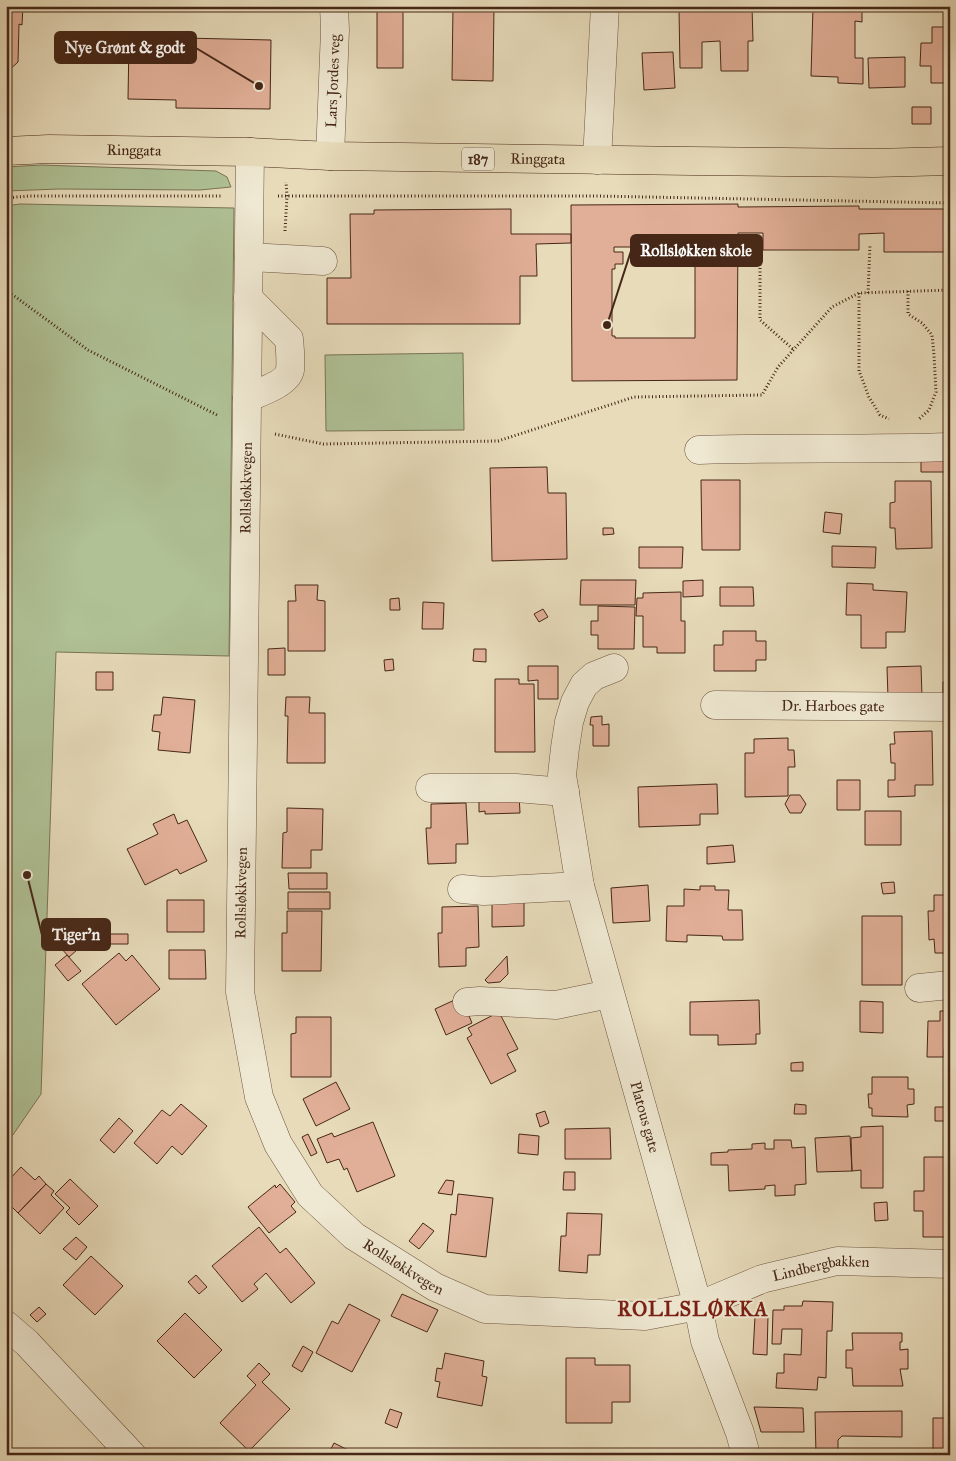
<svg xmlns="http://www.w3.org/2000/svg" width="956" height="1461" viewBox="0 0 956 1461" font-family="'IM FELL Great Primer',serif">
  <style>
    .green { fill: #afc195; stroke: #7a7456 }
    .building { fill: #e1af97; stroke: #462717; fill-rule: evenodd }
    .lines { fill: none; stroke-linecap: round; stroke-linejoin: round }
    .minor-casing { stroke: #6e5440; stroke-width: 29 }
    .major-casing { stroke: #462717; stroke-width: 29 }
    .path { stroke: #462717; stroke-width: 3; stroke-dasharray: 1 2.5; stroke-linecap: butt }
    .minor { stroke: #efe8d2; stroke-width: 28 }
    .major { stroke: #e7dbba; stroke-width: 28 }
    .labels { text-anchor: middle; stroke-width: 4; stroke-linejoin: round; paint-order: stroke }
    .shield { fill: #efe8d2; stroke: #79614f; stroke-width: 1 }
    .shield-label { font-size: 14px; font-weight: bold; fill: #462717 }
    .street-label { font-size: 15px; fill: #462717; stroke: #efe8d2 }
    .district-label { font-size: 20px; font-weight: bold; letter-spacing: 1px; fill: #7a1f14; stroke: #efe8d2 }
    .leader { fill: none; stroke: #462717; stroke-width: 2 }
    .callout-dot { fill: #462717; stroke: #efe8d2; stroke-width: 2 }
    .callout { fill: #462717; stroke: #462717; stroke-width: 2 }
    .callout-label { font-size: 16px; text-anchor: middle; font-weight: bold; fill: #fff }
  </style>
  <rect width="100%" height="100%" fill="#e7dbba"/>
  <filter id="stains"><feTurbulence type="fractalNoise" baseFrequency=".004" numOctaves="4"/><feColorMatrix values="0 0 0 0 .2 0 0 0 0 .09 0 0 0 0 .02 0 0 0 .5 -.17"/></filter>
  <radialGradient id="worn" r=".72"><stop offset=".6" stop-color="#630" stop-opacity="0"/><stop offset="1" stop-color="#630" stop-opacity=".3"/></radialGradient>
  <path class="green" d="M41,165L216,171L227,177L231,187L200,190L59,189L6,191V167Z
    M20,204L234,208L229,656L56,652L41,1094L6,1145V206Z
    M463,353L464,430L326,431L325,355Z"/>
  <path class="building" d="M6,6H23L22,25L19,24L18,62L6,73Z
    M453,6H494L493,81L452,80Z
    M813,6H862V22L855,21V58H863V84L838,83V77L811,76Z
    M377,7H403V68H377Z
    M752,7L753,41H748V71H721L720,41L702,42V68H680L679,9Z
    M932,27H950V83H931V66H920L921,43H932Z
    M140,37L271,40L270,109L176,108V100L128,99L129,40H140Z
    M673,52L675,88L644,90L642,53Z
    M905,57V87L869,88L868,58Z
    M912,107H931V124H912Z
    M738,204V207L859,206V209H950V252H884V233L859,234V250H763V233H738L737,380L572,381L571,205ZM614,247H646V255H665V247H677V263L695,264V338H615V336H612V269H615V264H623V252H614Z
    M511,209V234H571V243L536,244L537,276H520V324H327V278H351L350,214H374V210Z
    M921,456H950V472H921Z
    M547,467L548,493H566L567,559L492,561L490,468Z
    M701,480H740V550H702Z
    M895,481H931L932,548L896,549L895,528H890V503L895,502Z
    M825,512L842,514L840,534L823,532Z
    M603,528H613L614,534L603,535Z
    M832,546L876,547L875,568L832,567Z
    M639,547H683L682,568H639Z
    M581,580H636L635,605H580Z
    M703,580V596L683,597V581Z
    M847,583L873,584V590L907,592L905,632H886V648H861V615H846Z
    M295,585H318L317,600L325,601V651H288V601H296Z
    M720,587H753L754,606H720Z
    M681,592V621H685V653H657V647H643V616H636L637,598H643V593Z
    M399,598L400,610H390V599Z
    M423,602L444,603L443,629H422Z
    M598,606L635,607L634,649H598V635H591V621H598Z
    M543,609L548,617L539,622L534,614Z
    M723,631H756V641H766V660H756V671H714V645H723Z
    M285,648V675H268V649Z
    M474,649H486V662L473,661Z
    M393,659L394,670L385,671L384,660Z
    M528,666H558V699H538V680L528,681Z
    M921,666L922,697L888,698L887,667Z
    M96,672H113V690H96Z
    M495,679H519V684H534L535,752H495Z
    M943,682H950V697H943Z
    M163,697L195,700L190,753L158,750L160,732L152,731L154,715H161Z
    M286,697H310L309,713H325V763H287L288,716H285Z
    M602,716V725L609,724V746H593V725H590L591,717Z
    M932,731L933,785H915V796L888,797V780H895V763H891L890,744H895L894,732Z
    M788,738V750H794L795,767H788V796L745,797V753H754V739Z
    M837,780H860V810H837Z
    M717,784L718,814H700V825L639,827L638,787Z
    M519,794L520,813L485,814V811L479,812V797Z
    M790,795H800L806,804L801,813H790L785,804Z
    M466,803L468,844H456V863L428,864L426,828H431V804Z
    M287,808L323,809L322,850H311V868H282L283,833L287,832Z
    M865,811H901V845H865Z
    M174,814L178,824L187,820L207,861L180,874L177,869L145,885L127,849L158,834L153,824Z
    M733,845L735,862L707,864V847Z
    M288,873H327V889H289Z
    M894,882L895,893L883,894L881,883Z
    M648,885L650,921L613,923L611,888Z
    M700,886H715V890H729L728,910H742L743,940H723L722,936L687,935V942L666,941L667,906H684V889L700,890Z
    M288,892H330V909H288Z
    M934,895H950V953H935L934,939L929,940L928,911H934Z
    M167,900H204V932H167Z
    M492,901H524V926L492,927Z
    M478,906L479,947L466,948V966L439,967L438,933H442V907Z
    M287,911H322L321,971H282V933H287Z
    M862,916H902V985H862Z
    M102,934H128V944H104V950H77L69,957L60,947L71,935H102Z
    M169,950H205L206,979H169Z
    M119,953L126,961L132,955L160,989L116,1025L82,984Z
    M67,955L81,971L68,981L55,965Z
    M507,956L508,974L500,982L488,983L485,980Z
    M461,997L472,1023L446,1035L435,1009Z
    M759,1000L760,1034H756V1044L718,1045V1035H690V1002Z
    M860,1001L883,1002V1033L860,1032Z
    M940,1011H950V1049H944V1057H927L928,1021H940Z
    M499,1012L518,1049L507,1054L516,1071L491,1084L467,1038L472,1035L468,1028Z
    M296,1017H331V1077H291V1034L296,1033Z
    M803,1062V1071H791V1063Z
    M872,1077H908V1089H914V1104L907,1105L908,1117L872,1116V1108H869L868,1094H872Z
    M336,1082L350,1109L316,1126L303,1099Z
    M181,1104L207,1126L182,1155L172,1146L157,1164L134,1143L162,1110L170,1116Z
    M795,1104L806,1105V1114H794Z
    M935,1107H948V1121H935Z
    M545,1111L549,1123L540,1127L536,1114Z
    M119,1118L133,1131L114,1153L100,1140Z
    M373,1122L395,1176L357,1192L347,1168L344,1170L339,1159L327,1163L317,1139L332,1133L334,1137Z
    M883,1126V1188H861V1170L852,1171L851,1138L861,1137V1127Z
    M610,1128L611,1159H565V1129Z
    M308,1134L317,1153L311,1156L302,1137Z
    M519,1134L539,1136L538,1155L518,1153Z
    M850,1136L852,1171L817,1172L815,1138Z
    M774,1140H791L792,1148L805,1147L806,1184L795,1185V1195L775,1196V1185L765,1186V1189L729,1191L728,1165H711V1153L728,1152V1150L752,1149V1144L765,1143V1149H774Z
    M924,1157H950V1237H923V1211H914V1191H924Z
    M21,1167L35,1180L39,1176L46,1184L18,1213L6,1201V1183Z
    M564,1172H575V1190H563Z
    M70,1179L98,1206L79,1225L66,1212L70,1208L55,1194Z
    M446,1180L454,1181L452,1195L438,1193Z
    M46,1184L54,1191L51,1195L64,1208L40,1234L18,1213Z
    M280,1184L295,1202L291,1206L296,1212L269,1233L248,1207L275,1185L276,1188Z
    M458,1194L493,1198L486,1257L447,1252L451,1214L456,1215Z
    M887,1202L888,1220L875,1221L874,1203Z
    M567,1213L602,1214L600,1255H588L587,1273L559,1271L561,1236H566Z
    M423,1223L434,1231L419,1249L409,1241Z
    M259,1227L280,1253L286,1248L315,1283L291,1303L266,1273L254,1284L258,1289L242,1302L212,1266Z
    M76,1237L87,1247L76,1260L63,1249Z
    M91,1256L123,1286L95,1315L63,1285Z
    M196,1275L207,1287L199,1294L188,1282Z
    M402,1294L438,1310L427,1332L391,1316Z
    M803,1301L833,1302L832,1331H827L826,1378L818,1377L817,1390L776,1388L777,1373H784V1354L801,1355L802,1329H782L781,1344H772L773,1310H784V1306H802Z
    M349,1304L380,1320L352,1372L316,1353L332,1321L338,1324Z
    M39,1307L46,1314L37,1322L30,1315Z
    M185,1313L222,1350L194,1378L157,1341Z
    M755,1316H768L767,1355L753,1354Z
    M852,1333H902V1342H900V1350L908,1349V1369H900L903,1386H853L852,1368H846V1350H853Z
    M303,1346L313,1352L302,1372L292,1366Z
    M445,1353L484,1361L482,1376L487,1377L482,1406L437,1397L440,1382L435,1381L437,1368L442,1369Z
    M566,1358H595V1365H630V1402H612V1423H566Z
    M259,1363L270,1374L262,1382L290,1409L249,1451L220,1423L256,1385L247,1376Z
    M754,1407L803,1408L804,1432H761Z
    M390,1409L402,1413L397,1428L385,1423Z
    M902,1411V1437L842,1436L838,1440V1452L836,1451L838,1455H816L815,1412Z
    M933,1418H950V1455H933Z
    M334,1443L358,1455H328Z
    M510,1450H526V1455H510Z
    M630,1450H657L656,1455H630Z"/>
  <g class="lines">
    <g class="minor-casing">
      <g id="minor">
        <path id="s1" d="M250,152L240,992L259,1097L278,1144L310,1195L354,1236L435,1287L485,1309L645,1316L698,1306L762,1279L837,1261L950,1264"/>
        <path id="s2" d="M330,156L335,30L334,6"/>
        <path d="M597,160L605,6"/>
        <path d="M249,257L323,261"/>
        <path d="M247,398C258,393 287,384 290,370C291,361 290,349 289,339L248,298"/>
        <path d="M699,450C782,447 866,450 950,447"/>
        <path id="s3" d="M614,668L594,676L584,685L575,702L569,722L565,748L562,775L580,886L698,1306L705,1341L740,1433L746,1455"/>
        <path id="s4" d="M715,705L950,707"/>
        <path d="M430,788H516L565,792"/>
        <path d="M462,889L484,891L580,886"/>
        <path d="M919,988L950,985"/>
        <path d="M467,1002L480,1001L556,1005L609,994"/>
        <path d="M6,1325L27,1343L132,1455"/>
      </g>
    </g>
    <g class="major-casing">
      <g id="major">
        <path id="s5" d="M6,151L49,149L250,152L330,156L691,161L874,163L950,161"/>
      </g>
    </g>
    <path class="path" d="M278,196H597L950,203
      M6,198L29,196H222
      M285,231L287,196L286,182
      M760,254V320L794,350
      M6,290L88,350L219,416
      M908,291V314L922,323L932,335L934,355L936,392L929,410L919,419
      M859,293V371L869,397L880,415L889,419
      M868,293L870,245
      M275,434L323,444L498,441L634,397L762,395L778,367L832,307L859,293L950,290"/>
    <use href="#minor" class="minor"/>
    <use href="#major" class="major"/>
  </g>
  <g class="labels">
    <rect class="shield" x="462" y="147.5" width="32" height="23" rx="4"/>
    <g class="shield-label">
      <text x="478" y="164">187</text>
    </g>
    <g class="street-label">
      <text dy="5" stroke="none"><textPath href="#s2" startOffset="75">Lars Jordes veg</textPath></text>
      <text dy="5" stroke="none"><textPath href="#s5" startOffset="128">Ringgata</textPath></text>
      <text dy="5" stroke="none"><textPath href="#s5" startOffset="532">Ringgata</textPath></text>
      <text transform="translate(246 488) rotate(-89)" y="5">Rollsløkkvegen</text>
      <text dy="5" stroke="none"><textPath href="#s4" startOffset="118">Dr. Harboes gate</textPath></text>
      <text transform="translate(241 893) rotate(-89)" y="5">Rollsløkkvegen</text>
      <text dy="5" stroke="none"><textPath href="#s3" startOffset="481">Platous gate</textPath></text>
      <text dy="5" stroke="none"><textPath href="#s1" startOffset="1176">Rollsløkkvegen</textPath></text>
      <text dy="5" stroke="none"><textPath href="#s1" startOffset="1612">Lindbergbakken</textPath></text>
    </g>
    <g class="district-label">
      <text x="693" y="1316">ROLLSLØKKA</text>
    </g>
  </g>
  <path class="leader" d="M259 86L196 48M607 325L631 251M27 875L42 935"/>
  <g class="callout-dot">
    <circle cx="259" cy="86" r="5"/>
    <circle cx="607" cy="325" r="5"/>
    <circle cx="27" cy="875" r="5"/>
  </g>
  <g class="callout">
    <rect x="55" y="32" width="141" height="31" rx="5"/>
    <rect x="631" y="235" width="131" height="31" rx="5"/>
    <rect x="42" y="919" width="68" height="31" rx="5"/>
  </g>
  <g class="callout-label">
    <text x="125" y="53">Nye Grønt &amp; godt</text>
    <text x="696" y="256">Rollsløkken skole</text>
    <text x="76" y="940">Tiger'n</text>
  </g>
  <rect width="956" height="1461" fill="none" stroke="#e7dbba" stroke-width="25"/>
  <rect x="8" y="8" width="941" height="1446" fill="none" stroke="#462717" stroke-width="2.5"/>
  <rect x="12" y="12" width="931" height="1436" fill="none" stroke="#462717"/>
  <rect width="100%" height="100%" filter="url(#stains)"/>
  <rect width="100%" height="100%" fill="url(#worn)"/>
</svg>
